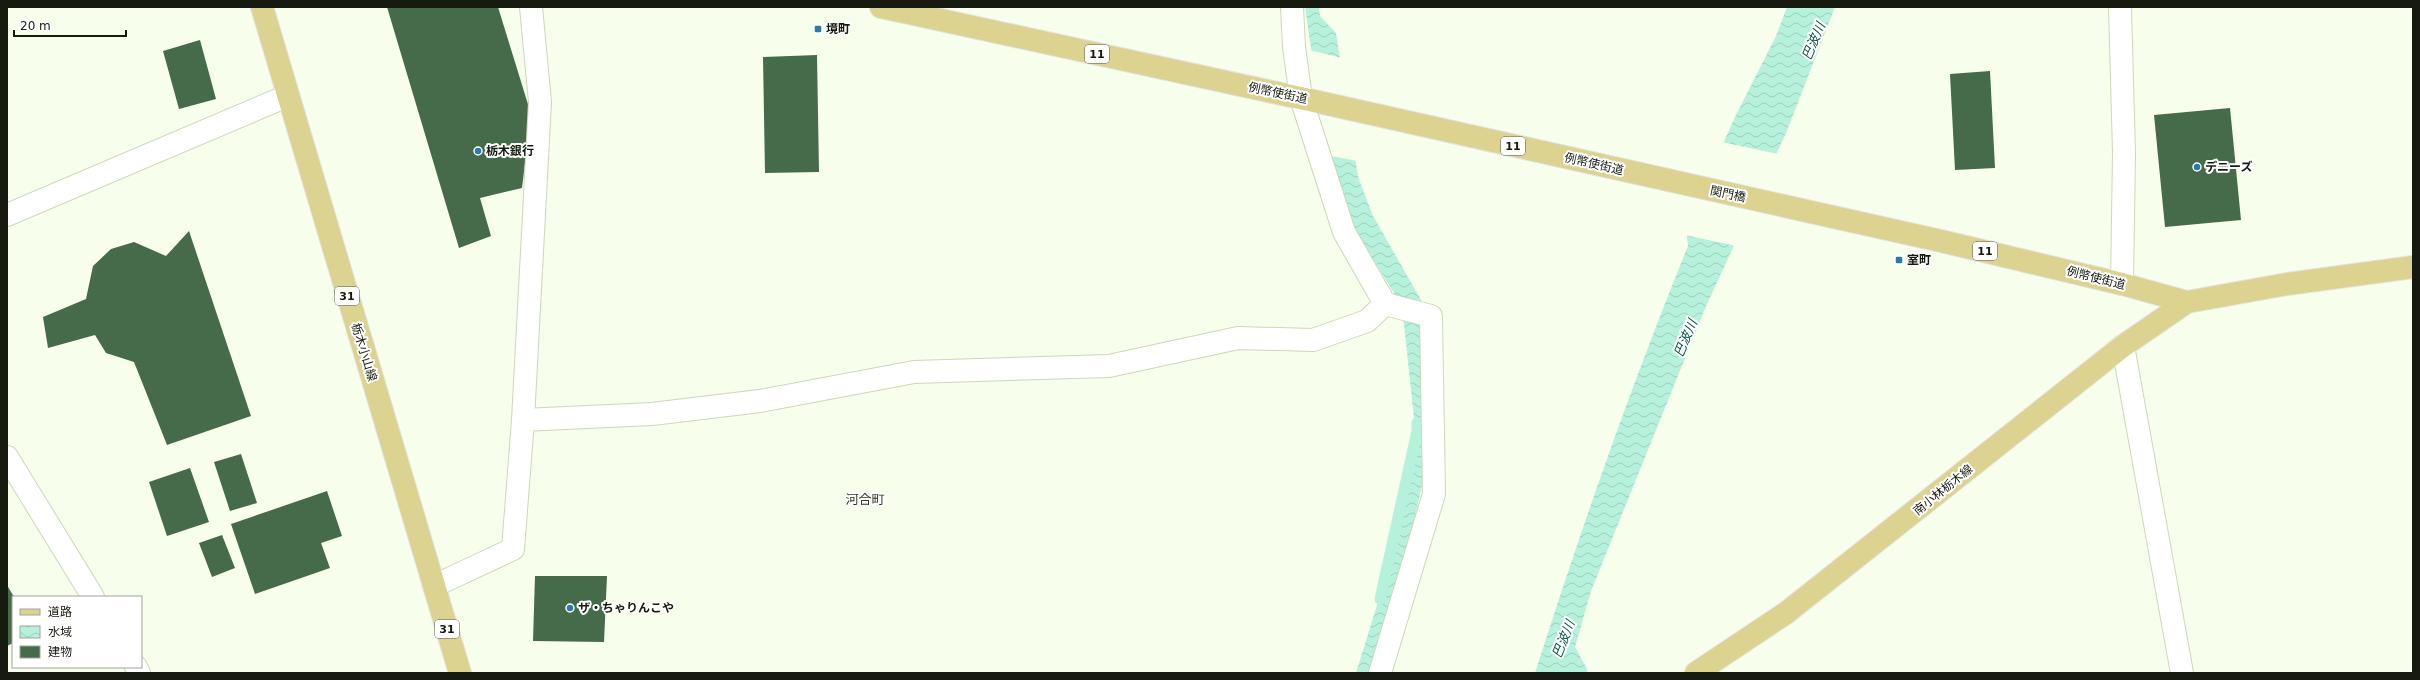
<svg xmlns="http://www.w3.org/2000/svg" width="2420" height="680" viewBox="0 0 2420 680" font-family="'DejaVu Sans','Noto Sans JP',sans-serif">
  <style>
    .water { fill: url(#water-waves) }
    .pier { fill: #f7feeb }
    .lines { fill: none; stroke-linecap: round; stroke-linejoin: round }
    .stream { stroke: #b6f1dc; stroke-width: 11 }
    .building { fill: #466b4b }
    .minor-casing { stroke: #ccd8b9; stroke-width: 24 }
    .major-casing { stroke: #e3e4e2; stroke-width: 24 }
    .minor { stroke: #fff; stroke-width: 22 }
    .major { stroke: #dbd38f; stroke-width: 22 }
    .poi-dot { fill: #287cac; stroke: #fff; stroke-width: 1.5 }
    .labels { text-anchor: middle; stroke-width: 4; stroke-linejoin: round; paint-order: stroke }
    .shield { fill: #fff; stroke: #5c5f57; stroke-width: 1 }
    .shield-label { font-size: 11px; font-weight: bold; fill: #161a0f }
    .poi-label { font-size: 12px; font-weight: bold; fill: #161a0f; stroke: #fff; text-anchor: start }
    .street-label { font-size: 12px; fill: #161a0f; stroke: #fff }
    .water-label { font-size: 13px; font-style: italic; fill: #065743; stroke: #fff }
    .neighbourhood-label { font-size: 13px; fill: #2e371d; stroke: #fff }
  </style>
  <defs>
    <pattern id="water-waves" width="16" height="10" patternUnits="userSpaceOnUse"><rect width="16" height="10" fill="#b6f1dc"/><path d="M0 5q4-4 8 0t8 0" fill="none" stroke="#9ccebc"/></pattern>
  </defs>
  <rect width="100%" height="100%" fill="#f7feeb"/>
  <path class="water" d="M1305,7H1319L1320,16L1336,33L1358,177L1373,216L1421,300L1427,343L1430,449L1407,553L1370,673H1356L1399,534L1417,447L1404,324L1394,293L1345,214L1328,162Z
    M1787,7H1835L1786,133L1706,306L1591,591L1575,647L1587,669V673H1535C1581,529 1631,386 1688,246L1686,228L1734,119L1776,36Z"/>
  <path class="pier" d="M1309,50L1342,58L1358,161L1325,155Z
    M1722,142L1778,154L1736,246L1685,235L1684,227Z"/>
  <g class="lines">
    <path class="stream" d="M1380,599L1417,431V423"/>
  </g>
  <path class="building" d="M387,7H498L531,114L522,188L480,198L491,236L459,248Z
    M200,40L216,99L179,109L163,51Z
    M817,55L819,172L765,173L763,57Z
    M1990,71L1995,168L1955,170L1950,74Z
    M2230,108L2241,220L2165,227L2154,115Z
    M189,231L251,416L167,445L134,362L106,353L95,335L48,348L43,317L86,299L93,266L111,249L134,242L166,256Z
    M241,454L257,503L230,511L214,462Z
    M190,468L209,522L167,536L149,482Z
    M327,491L342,536L321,543L330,568L255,594L231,524Z
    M222,535L235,568L212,577L199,543Z
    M535,576H607L604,642L533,641Z
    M7,585L14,597L13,643L7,646Z"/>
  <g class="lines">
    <g class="minor-casing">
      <path id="minor" d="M2120,7L2124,153L2122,284
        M7,215L287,96
        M2123,346L2182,673
        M523,420L652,414L760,401L914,372L1109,366L1238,338L1313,340L1367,321L1385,304L1344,232L1301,98L1294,47L1292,7
        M7,457L93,597
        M434,586L513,549L523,420L540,102L531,7
        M136,667L139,673
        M1380,673L1434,494L1431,316L1385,304"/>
    </g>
    <g class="major-casing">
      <path id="major" d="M262,7L460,673
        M881,7L1314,101L1941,241L2122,284L2187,302L2287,284L2413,267
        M1696,673L1786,613L2123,346L2187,302"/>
    </g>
    <use href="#minor" class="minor"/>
    <use href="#major" class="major"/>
  </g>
  <g class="poi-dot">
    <rect x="814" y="25" width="8" height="8" rx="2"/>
    <circle cx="478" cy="151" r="4"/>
    <circle cx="2197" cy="167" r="4"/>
    <rect x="1895" y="256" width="8" height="8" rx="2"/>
    <circle cx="570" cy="608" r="4"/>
  </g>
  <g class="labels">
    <g class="shield">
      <rect x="1085" y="45" width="24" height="18" rx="3"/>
      <rect x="1501" y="137" width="24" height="18" rx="3"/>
      <rect x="1973" y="242" width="24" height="18" rx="3"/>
      <rect x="335" y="287" width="24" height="18" rx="3"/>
      <rect x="435" y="620" width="24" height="18" rx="3"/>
    </g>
    <g class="shield-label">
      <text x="1097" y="58">11</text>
      <text x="1513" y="150">11</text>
      <text x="1985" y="255">11</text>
      <text x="347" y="300">31</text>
      <text x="447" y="633">31</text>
    </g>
    <g class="poi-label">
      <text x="826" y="33">境町</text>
      <text x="486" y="155">栃木銀行</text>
      <text x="2205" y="171">デニーズ</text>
      <text x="1907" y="264">室町</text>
      <text x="578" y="612">ザ・ちゃりんこや</text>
    </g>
    <g class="street-label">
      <text transform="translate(1278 93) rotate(12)" y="4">例幣使街道</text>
      <text transform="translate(1594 164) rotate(13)" y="4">例幣使街道</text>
      <text transform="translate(1728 194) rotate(12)" y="4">関門橋</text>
      <text transform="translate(2096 278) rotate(14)" y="4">例幣使街道</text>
      <text transform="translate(364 352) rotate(73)" y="4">栃木小山線</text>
      <text transform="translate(1943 490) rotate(-39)" y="4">南小林栃木線</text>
    </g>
    <g class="water-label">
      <text transform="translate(1813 41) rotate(-67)" y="5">巴波川</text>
      <text transform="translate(1685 338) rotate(-67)" y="5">巴波川</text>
      <text transform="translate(1563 639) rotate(-68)" y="5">巴波川</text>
    </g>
    <g class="neighbourhood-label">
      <text x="865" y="504">河合町</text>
    </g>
  </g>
  <rect width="2420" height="680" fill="none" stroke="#161a0f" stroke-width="16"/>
  <rect x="12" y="596" width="130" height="72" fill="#ffffff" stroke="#a2a39f"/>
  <rect x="20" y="609" width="20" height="6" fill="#dbd38f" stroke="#a2a39f"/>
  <text x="48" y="616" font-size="12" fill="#161a0f">道路</text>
  <rect x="20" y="626" width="20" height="12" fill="url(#water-waves)" stroke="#a2a39f"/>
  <text x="48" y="636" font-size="12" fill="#161a0f">水域</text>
  <rect x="20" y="646" width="20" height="12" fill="#466b4b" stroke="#a2a39f"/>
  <text x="48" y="656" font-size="12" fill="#161a0f">建物</text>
  <path d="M14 30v6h112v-6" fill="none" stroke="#161a0f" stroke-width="2"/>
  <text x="20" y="30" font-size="12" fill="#161a0f" stroke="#ffffff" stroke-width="3" paint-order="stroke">20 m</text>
</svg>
